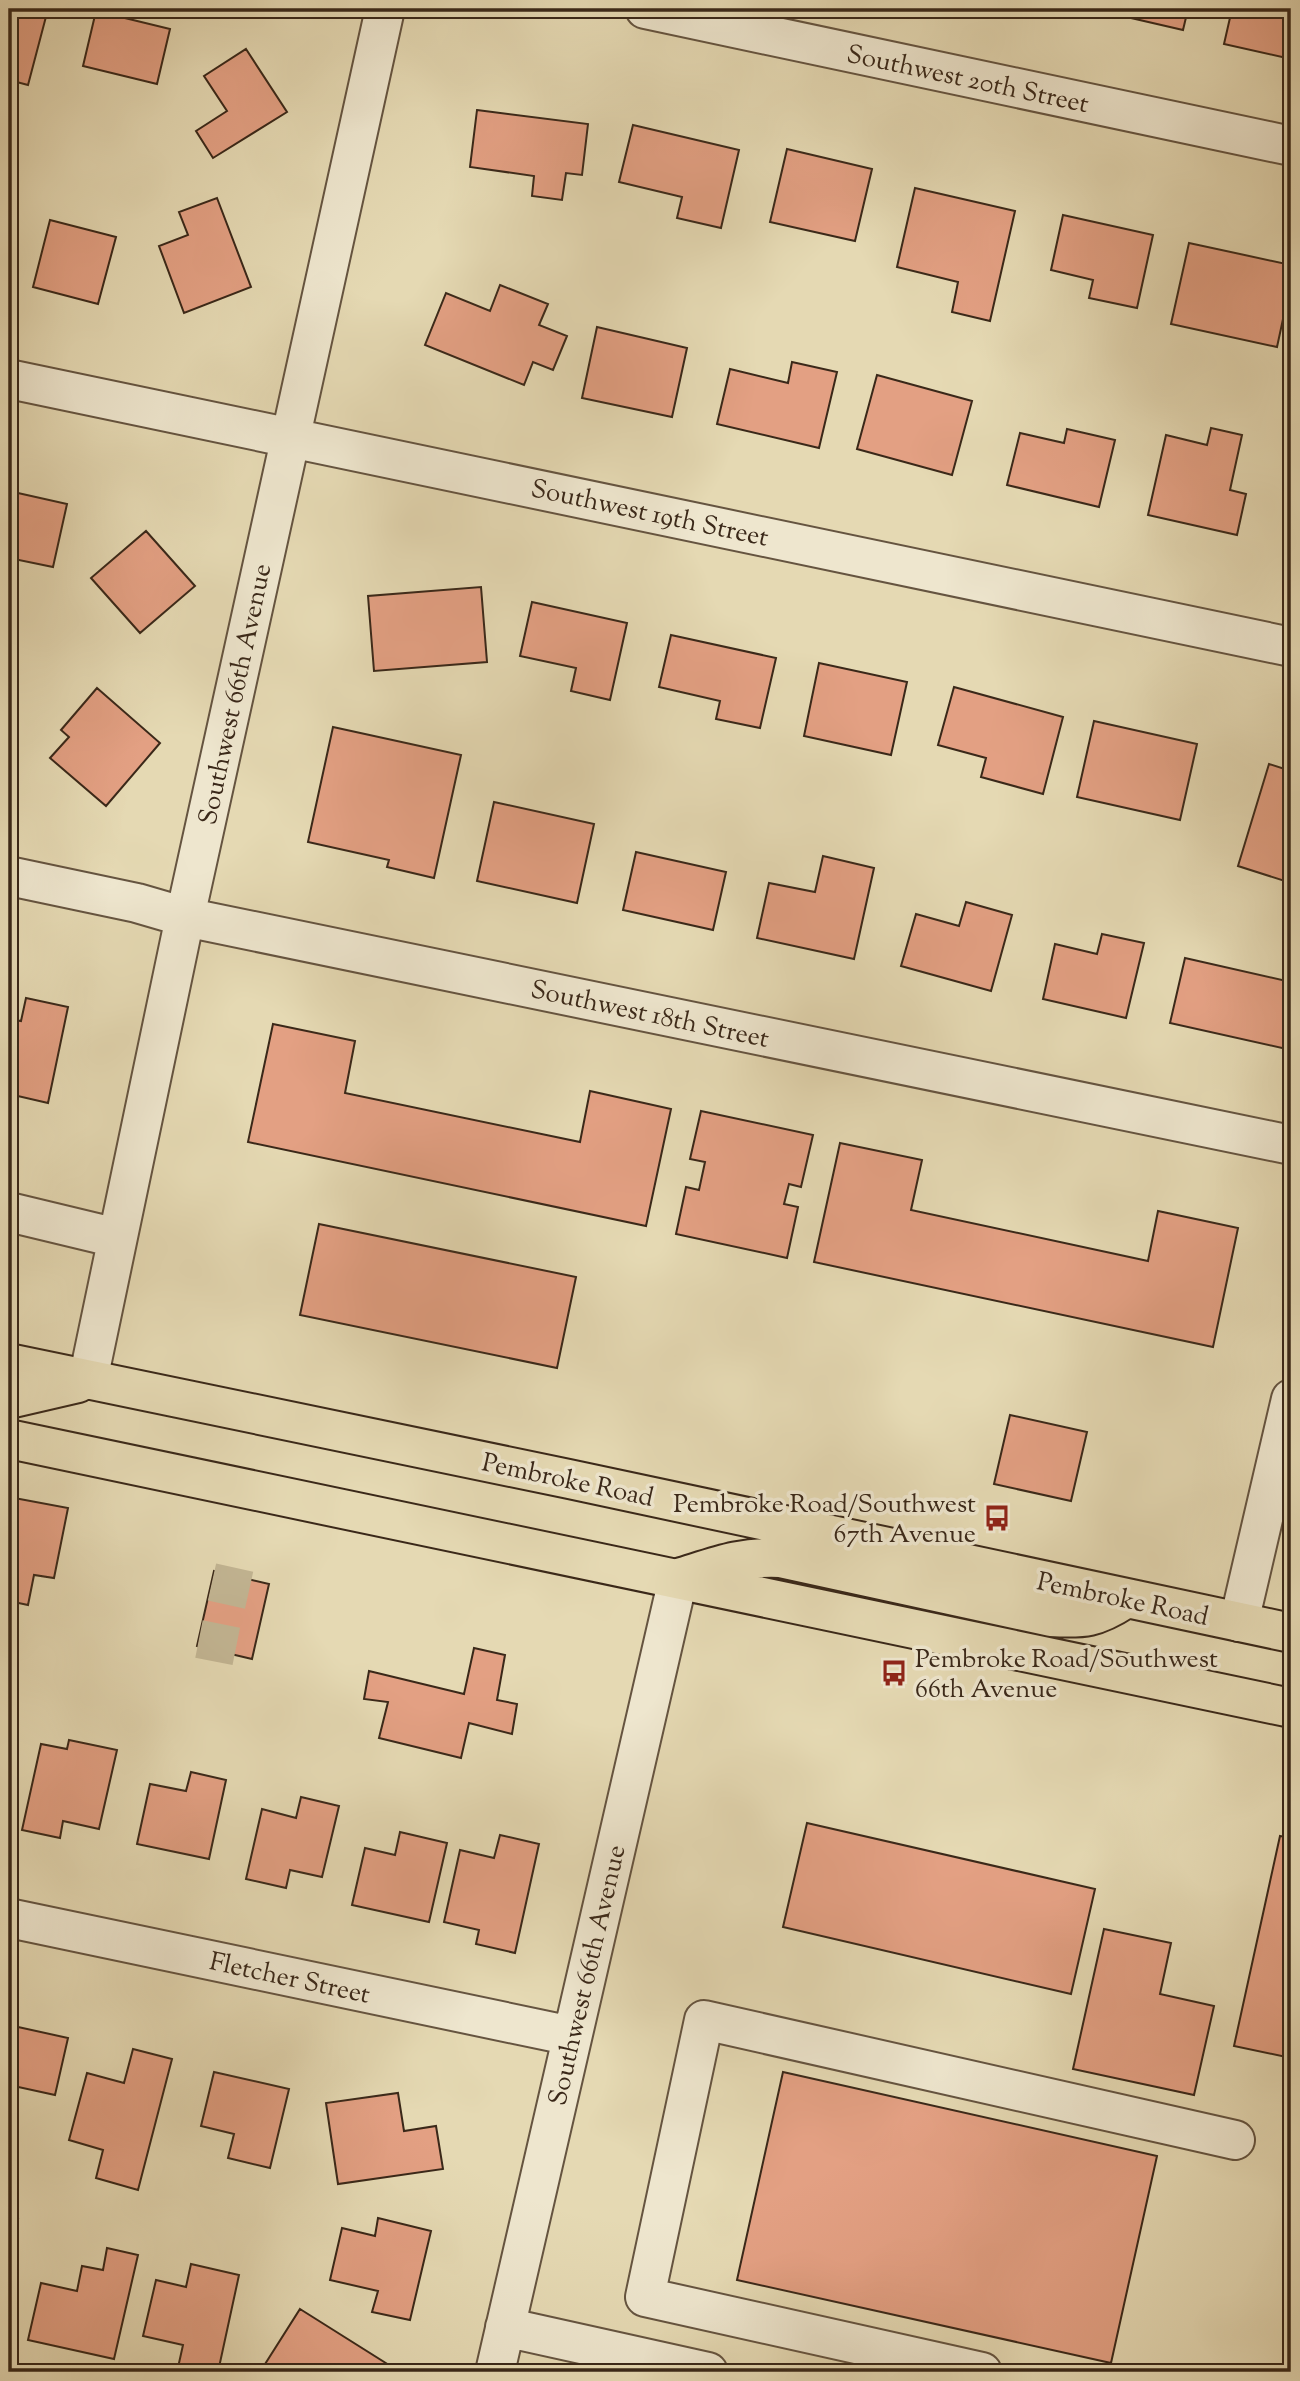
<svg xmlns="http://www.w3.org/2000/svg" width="1300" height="2381" viewBox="0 0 1300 2381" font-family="'Sorts Mill Goudy',serif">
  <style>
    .building { fill: #e3a083; stroke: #3a2819; stroke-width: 2 }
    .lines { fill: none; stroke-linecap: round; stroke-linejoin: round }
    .minor-tunnel { stroke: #c3b694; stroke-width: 38; stroke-dasharray: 38 19; stroke-linecap: butt }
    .minor-casing { stroke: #655440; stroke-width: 42 }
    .major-casing { stroke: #3a2819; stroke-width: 42 }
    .minor { stroke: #eee6ce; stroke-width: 38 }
    .major { stroke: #e5d9b3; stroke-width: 38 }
    .labels { text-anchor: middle; stroke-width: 7; stroke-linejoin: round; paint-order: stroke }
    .street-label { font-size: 26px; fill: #3a2819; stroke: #eee6ce }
    .poi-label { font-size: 26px; fill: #3a2819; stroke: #eee6ce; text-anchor: end }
  </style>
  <rect width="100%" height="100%" fill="#e5d9b3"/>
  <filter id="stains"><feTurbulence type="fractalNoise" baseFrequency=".00286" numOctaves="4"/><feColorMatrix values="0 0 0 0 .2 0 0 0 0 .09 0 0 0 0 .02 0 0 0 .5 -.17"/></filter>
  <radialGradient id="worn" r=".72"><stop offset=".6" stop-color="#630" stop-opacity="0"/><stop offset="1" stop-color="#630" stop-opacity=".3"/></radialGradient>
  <path class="building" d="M9,9H48L28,85L9,80Z
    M1092,9H1188L1183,30Z
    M1232,9H1291V59L1224,44Z
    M96,11L170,29L157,84L83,66Z
    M246,49L287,112L213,158L196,131L227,111L204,76Z
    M477,110L588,124L582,175L566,173L562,200L532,196L534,176L470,167Z
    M633,125L739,150L721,228L677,218L682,197L619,182Z
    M787,149L872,169L855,241L770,222Z
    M915,188L1015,211L990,321L952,312L958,282L897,267Z
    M217,198L251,287L184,313L159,246L188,235L179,212Z
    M1063,215L1153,235L1137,308L1089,298L1093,280L1051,270Z
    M50,220L116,237L98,304L33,287Z
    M1189,243L1291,265V282L1277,347L1171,324Z
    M500,285L548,304L539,325L567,336L553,370L533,362L524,385L425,345L446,293L490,311Z
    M597,327L687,348L672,417L582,398Z
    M792,362L837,372L819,448L717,424L730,369L788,383Z
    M877,375L972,401L952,475L857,449Z
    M1211,428L1242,435L1230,490L1246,494L1237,535L1148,515L1166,435L1207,445Z
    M1067,429L1115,440L1099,507L1007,485L1020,433L1064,443Z
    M9,491L67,504L53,567L9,558Z
    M146,531L195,586L140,633L91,578Z
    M481,587L487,662L374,671L368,596Z
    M532,602L627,623L610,700L571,691L576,668L520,656Z
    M671,635L776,658L760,728L716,719L720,701L659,687Z
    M819,663L907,682L891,755L804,736Z
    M954,687L1063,717L1043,794L981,777L986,758L938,745Z
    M97,688L160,743L106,806L50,758L69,737L61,730Z
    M9,719L16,721L9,751Z
    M1094,721L1197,744L1180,820L1077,797Z
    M333,727L461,755L434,878L387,867L389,860L308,842Z
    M1269,764L1291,771V883L1238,866Z
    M494,802L594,824L577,903L477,881Z
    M636,852L726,872L713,930L623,910Z
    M823,856L874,868L854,959L757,938L769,883L815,892Z
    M966,902L1012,915L991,991L901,966L916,914L959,926Z
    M1102,934L1144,943L1126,1018L1043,999L1055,944L1097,954Z
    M1185,958L1291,982V1050L1170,1023Z
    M26,998L68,1007L48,1103L9,1094V1019L21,1021Z
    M273,1024L355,1041L345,1093L580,1142L590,1091L671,1109L646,1226L248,1142Z
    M701,1111L813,1135L801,1187L789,1184L784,1204L798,1207L787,1258L676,1234L686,1187L699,1190L705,1162L690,1159Z
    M840,1143L922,1160L911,1210L1148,1261L1158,1211L1238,1228L1213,1347L814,1262Z
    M319,1224L576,1277L557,1368L300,1315Z
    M1010,1415L1087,1432L1071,1501L994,1484Z
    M9,1497L68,1508L54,1578L34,1575L28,1605L9,1601Z
    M214,1571L269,1584L252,1659L197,1646Z
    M474,1648L505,1655L497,1700L517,1704L512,1734L469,1723L461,1758L379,1738L388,1702L364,1699L369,1671L464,1694Z
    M69,1740L117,1750L99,1829L63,1821L60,1838L22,1830L41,1744L67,1749Z
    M191,1772L226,1780L209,1859L137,1844L150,1784L186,1791Z
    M301,1797L339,1806L322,1877L290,1870L286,1888L246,1879L262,1809L296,1818Z
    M807,1823L1095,1889L1071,1994L783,1927Z
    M400,1832L447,1843L429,1922L352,1905L365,1848L395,1855Z
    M500,1835L539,1844L515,1953L476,1944L479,1930L444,1922L460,1850L494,1858Z
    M1280,1836L1291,1838V2058L1234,2046Z
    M1104,1929L1171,1943L1160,1994L1214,2006L1194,2095L1073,2069Z
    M9,2025L68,2038L55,2095L9,2085Z
    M133,2049L172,2059L138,2190L96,2178L103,2150L69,2140L87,2073L124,2083Z
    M214,2072L289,2089L270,2168L228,2158L234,2134L201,2126Z
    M783,2072L1157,2156L1111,2363L737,2280Z
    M398,2093L404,2131L436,2126L443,2169L338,2184L326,2103Z
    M9,2217L18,2219L9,2259Z
    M378,2218L431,2231L410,2320L372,2312L378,2291L330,2280L342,2228L375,2236Z
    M107,2248L138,2255L114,2359L28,2340L41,2283L77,2291L82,2266L103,2270Z
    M191,2264L239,2275L218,2372H177L183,2345L143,2336L156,2280L186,2287Z
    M300,2309L400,2372H260Z"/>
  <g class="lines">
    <path class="minor-tunnel" d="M212,1582L266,1594
      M199,1639L254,1650"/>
    <g class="minor-casing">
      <path id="minor" d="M645,9L1291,146
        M9,379L1291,647
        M9,876L137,903L185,917L1291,1145
        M9,1212L117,1238
        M88,1380L185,917L385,9
        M1239,1622L1291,1399
        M9,1918L572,2036
        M505,2327L708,2372
        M495,2372L678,1579
        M982,2372L645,2297L704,2020L1235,2140"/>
    </g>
    <g class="major-casing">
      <path id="major" d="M9,1363L569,1479L1291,1633
        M9,1399L78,1383
        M9,1439L1291,1708
        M679,1578C715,1567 741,1556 780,1558L1051,1617C1084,1619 1096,1618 1125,1599"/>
    </g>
    <use href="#minor" class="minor"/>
    <use href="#major" class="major"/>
  </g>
  <defs>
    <g id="bus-bare" transform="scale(2.1)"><path d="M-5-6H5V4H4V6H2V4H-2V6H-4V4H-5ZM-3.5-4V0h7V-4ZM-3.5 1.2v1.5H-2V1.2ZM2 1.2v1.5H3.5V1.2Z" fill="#8f2418" stroke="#eee6ce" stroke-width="2.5" paint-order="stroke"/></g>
  </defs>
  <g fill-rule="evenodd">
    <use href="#bus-bare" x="997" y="1518"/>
    <use href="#bus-bare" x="894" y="1673"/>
  </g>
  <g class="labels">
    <g class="street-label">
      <text transform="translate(968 78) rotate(12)" y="9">Southwest 20th Street</text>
      <text transform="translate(650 512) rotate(12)" y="9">Southwest 19th Street</text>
      <text transform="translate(234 694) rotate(-78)" y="9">Southwest 66th Avenue</text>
      <text transform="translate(650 1013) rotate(12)" y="9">Southwest 18th Street</text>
      <text transform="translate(568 1479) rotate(12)" y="9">Pembroke Road</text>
      <text transform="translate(1123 1598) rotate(12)" y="9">Pembroke Road</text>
      <text transform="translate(586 1975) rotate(-77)" y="9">Southwest 66th Avenue</text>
      <text transform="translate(290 1977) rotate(12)" y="9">Fletcher Street</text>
    </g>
    <g class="poi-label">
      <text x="976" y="1512">Pembroke Road/Southwest<tspan x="976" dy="30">67th Avenue</tspan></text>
      <text x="915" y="1667" text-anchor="start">Pembroke Road/Southwest<tspan x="915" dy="30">66th Avenue</tspan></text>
    </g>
  </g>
  <rect width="1300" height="2381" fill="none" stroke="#e5d9b3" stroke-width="35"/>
  <rect x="10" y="10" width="1279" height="2360" fill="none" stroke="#3a2819" stroke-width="3.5"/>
  <rect x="18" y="18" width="1265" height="2346" fill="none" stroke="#3a2819" stroke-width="2"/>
  <rect width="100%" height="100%" filter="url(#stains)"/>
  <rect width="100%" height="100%" fill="url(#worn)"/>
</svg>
